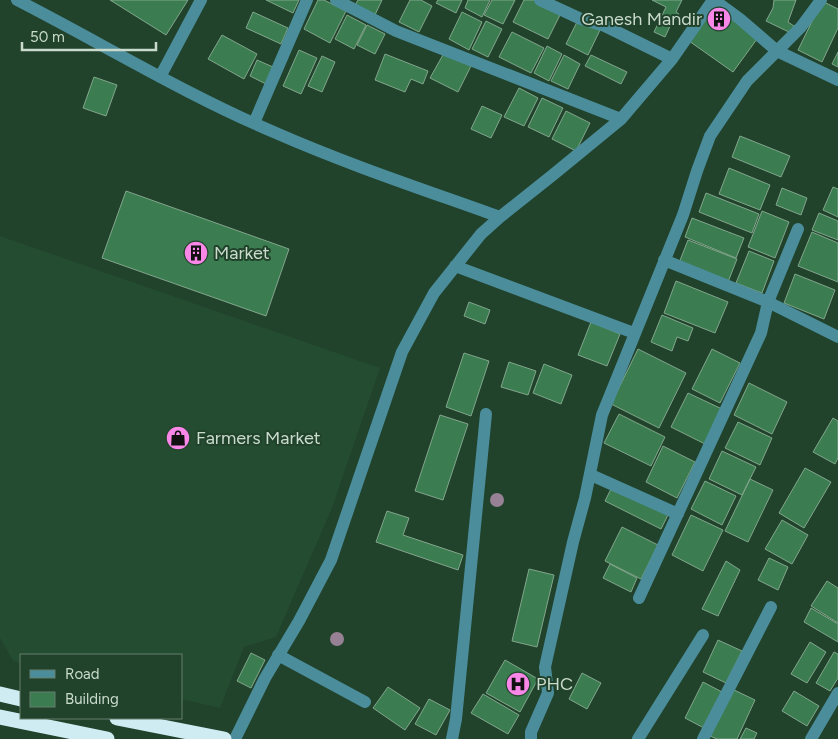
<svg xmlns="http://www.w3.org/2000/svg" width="838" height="739" viewBox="0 0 838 739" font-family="Figtree,sans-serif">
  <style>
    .built { fill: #234c31 }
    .building { fill: #3b7d51; stroke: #82a68c }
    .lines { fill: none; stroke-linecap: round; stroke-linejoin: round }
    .minor { stroke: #4b8d9b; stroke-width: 12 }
    .highway { stroke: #cfecf3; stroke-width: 15 }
    .tree { fill: #968195 }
    .labels { text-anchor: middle; stroke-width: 4; stroke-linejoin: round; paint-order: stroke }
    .poi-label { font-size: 18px; fill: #c9dbcd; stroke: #21422b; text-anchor: start }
  </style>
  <rect width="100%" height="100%" fill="#21422b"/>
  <path class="built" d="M0,236L380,368L332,508L276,637L244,647L220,708L181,699V655H21V663L13,661L0,638Z"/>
  <path class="building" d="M110,0H188L166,35Z
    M266,0H299L293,13Z
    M318,0H324L346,11L330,43L304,29Z
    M358,0H382L374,17L354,7Z
    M410,0H421L432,6L419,32L399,22Z
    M438,0H462L456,13L436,3Z
    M468,0H490L482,17L465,8Z
    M492,0H515L503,24L484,15Z
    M524,0H539L562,11L548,39L513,22Z
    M652,0H682L676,12L679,14L674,23L672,22L665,37L654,32L666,7Z
    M713,0L757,39L733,72L689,41Z
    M774,0H796L788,22L794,26L791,33L766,21L773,8Z
    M822,1L838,9V28L822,62L798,50Z
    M253,12L288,28L281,44L246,28Z
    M462,12L482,22L469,50L449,39Z
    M347,15L366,25L354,49L335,39Z
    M578,20L600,30L588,55L566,44Z
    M486,21L502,29L488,57L472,49Z
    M367,25L385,34L375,54L357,45Z
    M512,32L544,48L531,73L499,57Z
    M222,35L257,54L244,79L208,59Z
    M547,46L562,54L549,81L534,73Z
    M299,50L317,58L301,94L283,86Z
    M838,52V67L832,64Z
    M444,53L473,62L458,92L430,78Z
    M385,54L428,71L423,84L411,79L405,92L375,80Z
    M564,55L580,64L568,89L551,81Z
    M591,55L627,72L621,84L585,66Z
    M322,56L335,62L322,92L308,86Z
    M257,60L273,67L266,84L250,76Z
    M94,77L117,85L106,116L83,108Z
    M519,88L538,98L524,126L504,117Z
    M542,98L563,108L549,137L528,127Z
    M482,106L502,115L491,138L471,129Z
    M566,111L590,123L576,151L552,139Z
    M740,136L790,156L781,177L732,157Z
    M729,168L770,185L760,210L719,194Z
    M833,187L838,189V217L823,210Z
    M782,188L807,198L801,215L776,205Z
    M126,191L289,249L266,316L102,258Z
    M706,193L759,214L752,233L699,212Z
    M762,211L789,222L775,258L748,247Z
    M819,213L838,221V240L812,230Z
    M692,218L744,238L736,258L685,237Z
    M812,232L838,243V282L798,266Z
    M688,240L737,259L728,282L679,263Z
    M749,251L774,261L762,293L736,283Z
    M795,274L835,290L824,319L784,303Z
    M676,281L728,302L715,333L664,313Z
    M469,302L490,310L485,324L464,316Z
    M662,315L693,328L688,341L677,337L672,351L651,342Z
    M591,322L620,334L607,366L578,355Z
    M638,349L686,373L659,428L611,404Z
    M712,349L740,363L720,403L692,389Z
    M464,353L489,361L471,416L446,407Z
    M509,362L536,371L528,395L501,387Z
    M544,364L572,375L561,404L533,393Z
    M749,383L787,402L772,434L734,415Z
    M688,393L722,409L705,444L671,427Z
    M619,414L665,437L651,466L604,443Z
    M440,415L468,424L443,500L415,491Z
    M833,418L838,421V458L835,464L813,452Z
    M738,422L772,438L760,465L725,448Z
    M663,446L695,462L677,498L646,482Z
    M722,451L756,467L742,495L709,479Z
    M805,468L831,482L804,528L779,513Z
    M750,479L773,490L748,542L725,531Z
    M705,481L736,496L722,525L691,509Z
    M613,485L669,513L661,529L605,501Z
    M387,511L409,518L403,535L463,555L458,570L376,542Z
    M691,515L723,530L703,571L672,555Z
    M782,520L808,535L792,564L765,549Z
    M622,527L658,545L641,579L605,561Z
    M769,558L788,567L778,590L758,580Z
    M726,561L740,570L718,616L702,609Z
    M610,564L637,578L631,592L603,578Z
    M529,569L554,575L537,647L512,641Z
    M827,581L838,588V623L811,606Z
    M811,608L838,624V642L804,622Z
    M718,640L742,651L726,683L703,672Z
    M810,642L826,652L807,683L791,674Z
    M834,652L838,654V678L830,691L816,683Z
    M251,653L265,660L251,688L237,681Z
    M505,660L538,679L520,712L486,693Z
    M582,673L601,683L587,709L569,699Z
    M703,682L722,692L704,728L685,718Z
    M388,687L420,708L405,730L373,708Z
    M732,689L755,700L737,739H717L710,736Z
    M794,691L819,706L807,726L782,711Z
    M483,694L519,715L508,734L471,713Z
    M429,699L450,710L436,735L415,724Z
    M746,728L757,733L754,739H740Z"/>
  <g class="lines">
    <path class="minor" d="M17,0C103,44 186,95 276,133C349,165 425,190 500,217
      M336,0L396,31L621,119
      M540,0L581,19L605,26L672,59
      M714,0L740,19L777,51L838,80
      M160,77L201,0
      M254,123L307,0
      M798,229L768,302L838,337
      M455,266L634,333
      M591,475L678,514
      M639,598L761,333L768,302L664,260
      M278,655L365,702
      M235,739L265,678L299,621L331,560L402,352L434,293L481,234L500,217L554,174L621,119L672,59L713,0
      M452,739L456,719L486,414
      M531,739V732L548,693L545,667L573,542L585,498L602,415L683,215L697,171L710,136L747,81L801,27L821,0
      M638,739L703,635
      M703,739L771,607
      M811,739L838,693"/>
    <path class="highway" d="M0,694L21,699
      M0,717L107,739
      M117,718L224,739"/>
  </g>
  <g class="tree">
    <circle cx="497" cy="500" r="7"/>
    <circle cx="337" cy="639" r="7"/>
  </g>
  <defs>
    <g id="building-disc" transform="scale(1.25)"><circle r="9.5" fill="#f987e8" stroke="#21422b"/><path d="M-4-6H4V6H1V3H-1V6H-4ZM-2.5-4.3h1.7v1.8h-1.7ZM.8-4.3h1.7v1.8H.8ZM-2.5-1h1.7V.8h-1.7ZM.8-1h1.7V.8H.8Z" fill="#111"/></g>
    <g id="shop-disc" transform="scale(1.25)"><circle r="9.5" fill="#f987e8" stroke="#21422b"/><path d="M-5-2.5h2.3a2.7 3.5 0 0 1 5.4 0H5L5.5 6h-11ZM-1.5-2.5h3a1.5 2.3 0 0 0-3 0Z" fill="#111"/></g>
    <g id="hospital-disc" transform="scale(1.25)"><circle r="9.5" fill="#f987e8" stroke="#21422b"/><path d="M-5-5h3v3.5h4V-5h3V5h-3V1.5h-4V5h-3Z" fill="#111"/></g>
  </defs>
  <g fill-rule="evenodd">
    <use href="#building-disc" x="719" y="19"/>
    <use href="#building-disc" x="196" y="253"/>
    <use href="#shop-disc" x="178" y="438"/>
    <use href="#hospital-disc" x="518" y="684"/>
  </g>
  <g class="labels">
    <g class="poi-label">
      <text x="702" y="25" text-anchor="end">Ganesh Mandir</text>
      <text x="214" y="259">Market</text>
      <text x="196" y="444">Farmers Market</text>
      <text x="536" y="690">PHC</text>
    </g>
  </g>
  <rect x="20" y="654" width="162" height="65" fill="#21422b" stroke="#647f6c"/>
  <rect x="30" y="670" width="25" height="8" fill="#4b8d9b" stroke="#647f6c"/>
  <text x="65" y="679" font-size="15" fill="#c9dbcd">Road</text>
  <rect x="30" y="692" width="25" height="15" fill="#3b7d51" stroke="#647f6c"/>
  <text x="65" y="704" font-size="15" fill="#c9dbcd">Building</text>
  <path d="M22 42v8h134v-8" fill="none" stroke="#c9dbcd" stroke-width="2.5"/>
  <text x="30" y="42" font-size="15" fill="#c9dbcd" stroke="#21422b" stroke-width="4" paint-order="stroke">50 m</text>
</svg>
